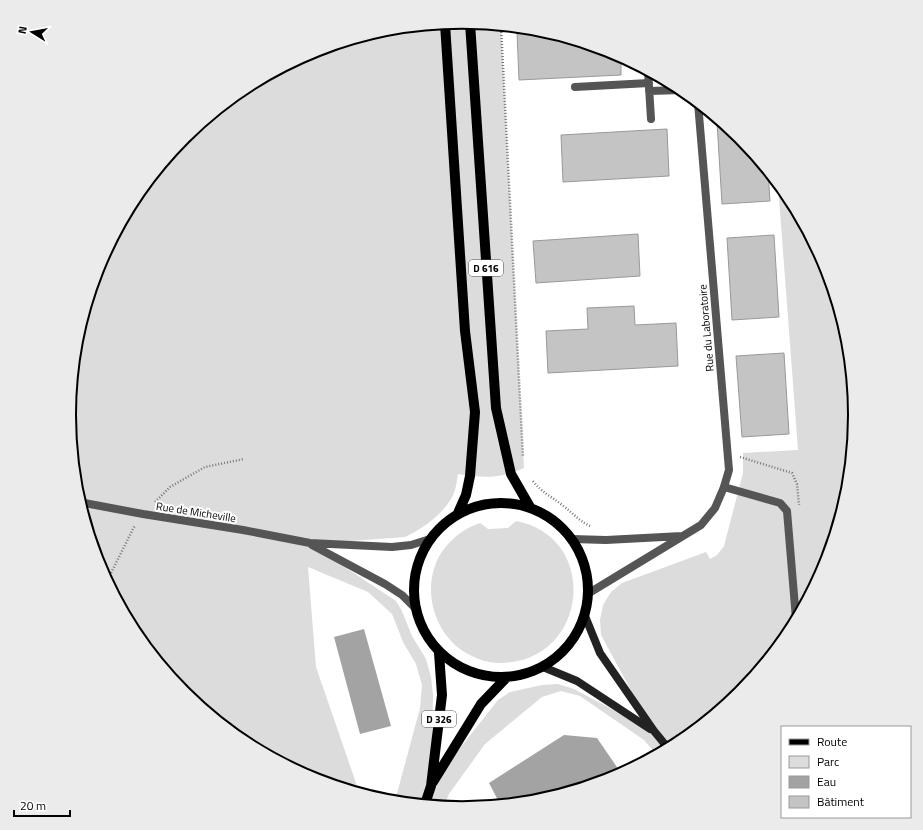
<svg xmlns="http://www.w3.org/2000/svg" width="923" height="830" viewBox="0 0 923 830" font-family="'Titillium Web',sans-serif">
  <style>
    .green { fill: #dcdcdc }
    .water { fill: #a3a3a3 }
    .building { fill: #c4c4c4; stroke: #999 }
    .lines { fill: none; stroke-linecap: round; stroke-linejoin: round }
    .path { stroke: #777; stroke-width: 2.5; stroke-dasharray: 1 2; stroke-linecap: butt }
    .lane { stroke: #555; stroke-width: 8 }
    .street { stroke: #555; stroke-width: 8 }
    .secondary { stroke: #222; stroke-width: 8 }
    .primary { stroke: #000; stroke-width: 10 }
    .labels { text-anchor: middle; stroke-width: 4; stroke-linejoin: round; paint-order: stroke }
    .shield { fill: #fff; stroke: #4c4c4c; stroke-width: 1 }
    .shield-label { font-size: 10px; font-weight: bold; fill: #000 }
    .street-label { font-size: 11px; fill: #000; stroke: #fff }
    .rim { fill: none; stroke: #000; stroke-width: 2 }
  </style>
  <rect width="100%" height="100%" fill="#fff"/>
  <path class="green" d="M462,22L501,26L524,468C498,479 484,478 458,474C457,480 456,488 454,493C446,512 423,529 405,537L310,544L396,601L402,611L412,636L426,659L431,677L433,695L431,785L498,700L510,692L542,685L558,684L574,689L653,731L601,635L600,620L603,605L611,592L622,583L706,552L710,559L717,555L724,546L743,473V453L798,450L778,185L788,197L825,265L847,339L854,415L847,492L824,566L788,634L739,693L680,742L656,754L644,740L580,696L561,691L542,697L485,744L449,794L444,806L395,801L420,708L422,685L416,664L403,642L392,614L368,592L308,567L316,667L355,780L358,792L311,778L243,742L183,693L135,633L98,565L76,491L69,415L76,338L99,264L135,196L184,137L243,88L311,52L369,34H404V28Z
    M516,521C601,537 589,663 499,663C488,663 477,659 468,654C428,632 417,572 452,540C460,532 469,527 480,523L488,529L508,528Z"/>
  <path class="water" d="M364,629L391,726L360,734L334,637Z
    M564,735L597,738L621,773L612,778L538,800L500,804L489,783Z"/>
  <path class="building" d="M542,31L612,52L621,57V75L519,80L517,32Z
    M717,122H721L740,137L768,172L770,201L722,204Z
    M667,129L669,176L563,182L561,135Z
    M638,234L640,276L536,283L533,241Z
    M774,235L779,317L732,320L727,238Z
    M634,306L635,325L676,323L678,366L548,373L546,331L588,329L587,308Z
    M784,353L789,434L742,437L736,356Z"/>
  <g class="lines">
    <path class="path" d="M501,26L523,457
      M740,457L792,473L797,484L799,505
      M533,481C542,493 551,496 562,505C572,512 579,521 590,526
      M155,502L170,487L205,467L244,459
      M107,581L135,525"/>
    <path class="lane" d="M648,71L651,119
      M575,87L649,83
      M649,91L682,90
      M724,487L780,503L787,511L796,619
      M79,502L143,514L243,530L310,543L392,547L411,545L430,539
      M312,545L385,584L402,595L415,608"/>
    <path class="street" d="M572,539L606,540L682,536
      M589,593L701,525L715,508L724,487L729,470L698,103"/>
    <path class="secondary" d="M585,616L600,653L654,731L668,748
      M543,667L577,681L650,729"/>
    <path class="primary" d="M470,23L496,408L511,474L530,507
      M445,24L465,331L475,412L470,476L466,495L458,513
      M414 590a87 87 0 1 1 174 0a87 87 0 1 1-174 0Z
      M433,782L481,704L506,678
      M425,804L431,786L442,695L439,653"/>
  </g>
  <g class="labels">
    <g class="shield">
      <rect x="469" y="260" width="34" height="16" rx="3"/>
      <rect x="422" y="711" width="34" height="16" rx="3"/>
    </g>
    <g class="shield-label">
      <text x="486" y="272">D 616</text>
      <text x="439" y="723">D 326</text>
    </g>
    <g class="street-label">
      <text transform="translate(706 328) rotate(-95)" y="4">Rue du Laboratoire</text>
      <text transform="translate(196 512) rotate(9)" y="4">Rue de Micheville</text>
    </g>
  </g>
  <path d="M0 0H923V830H0ZM76 415a386 386 0 1 1 772 0a386 386 0 1 1-772 0Z" fill="#ebebeb" fill-rule="evenodd"/>
  <path class="rim" d="M76 415a386 386 0 1 1 772 0a386 386 0 1 1-772 0Z"/>
  <rect x="781" y="726" width="130" height="92" fill="#ffffff" stroke="#999999"/>
  <rect x="789" y="739" width="20" height="6" fill="#000000" stroke="#999999"/>
  <text x="817" y="746" font-size="12" fill="#000000">Route</text>
  <rect x="789" y="756" width="20" height="12" fill="#dcdcdc" stroke="#999999"/>
  <text x="817" y="766" font-size="12" fill="#000000">Parc</text>
  <rect x="789" y="776" width="20" height="12" fill="#a3a3a3" stroke="#999999"/>
  <text x="817" y="786" font-size="12" fill="#000000">Eau</text>
  <rect x="789" y="796" width="20" height="12" fill="#c4c4c4" stroke="#999999"/>
  <text x="817" y="806" font-size="12" fill="#000000">Bâtiment</text>
  <g transform="translate(32 32) rotate(281)" stroke="#ffffff" stroke-width="3" paint-order="stroke">
  <path d="M0-3L7 15L0 10L-7 15Z" fill="#000000"/>
  <text y="-6" font-size="11" font-weight="bold" text-anchor="middle" fill="#000000">N</text>
  </g>
  <path d="M14 810v6h56v-6" fill="none" stroke="#000000" stroke-width="2"/>
  <text x="20" y="810" font-size="12" fill="#000000" stroke="#ffffff" stroke-width="3" paint-order="stroke">20 m</text>
</svg>
